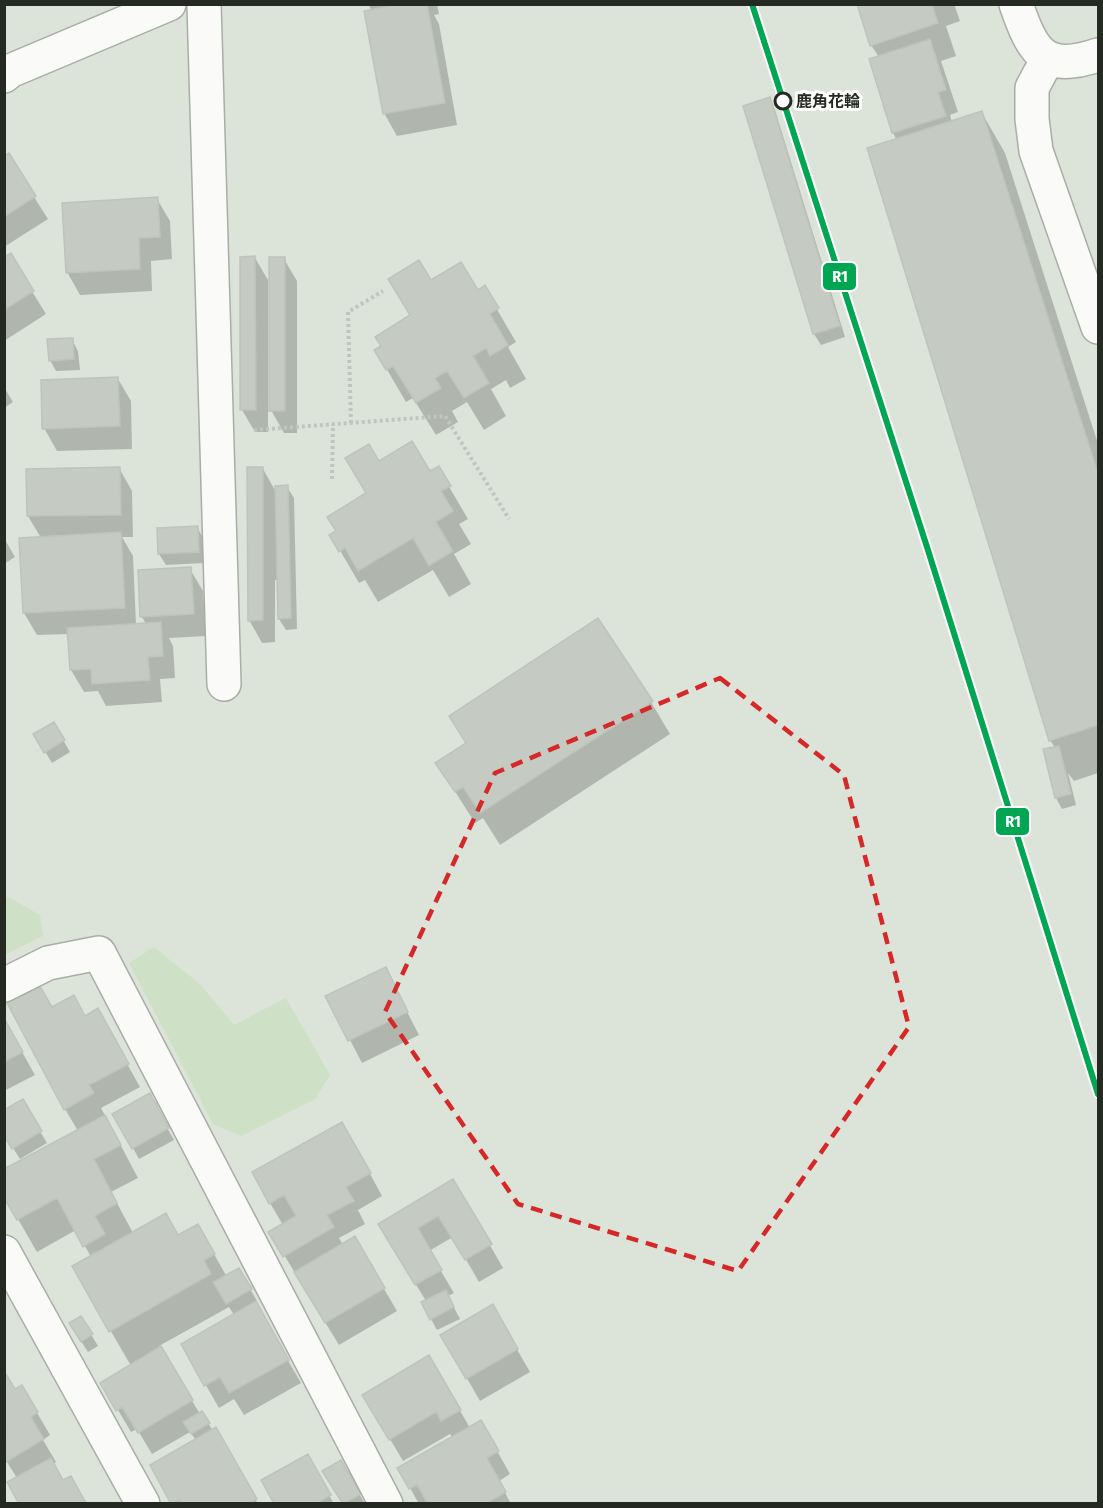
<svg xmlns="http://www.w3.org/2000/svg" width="1103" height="1508" viewBox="0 0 1103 1508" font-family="'Fira Sans Condensed','Noto Sans JP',sans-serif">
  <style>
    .green { fill: #cee0c6 }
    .shadow { fill: #0003 }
    .building { fill: #c5cbc3; stroke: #bec4bb; stroke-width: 1.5 }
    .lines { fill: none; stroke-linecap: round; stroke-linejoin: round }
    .minor-casing { stroke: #a8aea5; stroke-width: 36 }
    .path { stroke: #c1c5c0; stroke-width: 4; stroke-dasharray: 3 3; stroke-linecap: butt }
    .minor { stroke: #fafbf9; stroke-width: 33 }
    .rail-1-casing { stroke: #fff; stroke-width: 10 }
    .rail-1 { stroke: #00a651; stroke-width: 6 }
    .marked { fill: none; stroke: #d62828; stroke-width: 4.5; stroke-dasharray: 12 8; stroke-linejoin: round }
    .stop-dot { fill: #fff; stroke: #242a22; stroke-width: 3 }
    .labels { text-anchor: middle; stroke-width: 6; stroke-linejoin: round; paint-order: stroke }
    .stop-label { font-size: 16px; font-weight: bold; fill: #242a22; stroke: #fff; text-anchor: start }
    .line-badge { stroke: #fff; stroke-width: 2 }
    .badge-label { font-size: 16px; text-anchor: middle; font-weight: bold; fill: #fff }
  </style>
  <rect width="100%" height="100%" fill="#dce4d9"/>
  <path class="green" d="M5,897H8L40,915L43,936L5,955Z
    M154,947L201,985L234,1025L286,998L330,1075L315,1099L241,1136L213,1124L129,963Z"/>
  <path class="shadow" d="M368,4H437L439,14L434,15L439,24L457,125L397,136L384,113L372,11Z
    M858,4H954L960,21L946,26L956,56L941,61L958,112L950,115L952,122L982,113L1005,153L1098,444V773L1074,781L1068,773L1076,805L1062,809L1056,798L1045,751L1055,748L1050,740L897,140L893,133L879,57L871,45Z
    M769,99L775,110L845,337L821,345L814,334L745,107Z
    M8,156L48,219L4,247V158Z
    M157,199L170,221L172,259L151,261L152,291L80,295L67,272Z
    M10,256L46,314L4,341V259Z
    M255,258L268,280V432H255L242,410Z
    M284,259L297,281V433H284L271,410Z
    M430,282L477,292L484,287L516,342L508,347L526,379L510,388L506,380L491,389L506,416L484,430L467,402L452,411L458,422L436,435L413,398L406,402L376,351L411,317Z
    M72,340L78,351L80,370L56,371L50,360Z
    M118,379L131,401L132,449L57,451L44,428Z
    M4,387L13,402L4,408Z
    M379,463L430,474L438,468L468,519L459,524L471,544L454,554L471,584L449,597L433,570L378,602L365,580L359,583L331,535L337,531L368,494Z
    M119,468L132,491L133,537H122L133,556L136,625L146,624L142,617L190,569L203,591L206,636L169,638L173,646L175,678L160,679L162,702L106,706L98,691L84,692L71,670L69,634L37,635L24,613L41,538L28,516Z
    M263,469L276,492L287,487L294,498L297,629L286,630L279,619L278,580H275V642L262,643L249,620Z
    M197,527L203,538L204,563L166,565L159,554Z
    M4,538L15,557L4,564Z
    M651,702L670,734L500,845L483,818L475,823L437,763Z
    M54,724L70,752L52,763L35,735Z
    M385,969L419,1035L362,1063L327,996Z
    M52,1009L85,1017L110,1033L140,1087L101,1108L138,1178L111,1192L133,1233L178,1237L198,1226L227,1277L239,1270L257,1301L254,1302L301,1383L244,1415L234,1399L219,1408L183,1345L234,1315L229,1307L159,1346L200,1414L202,1413L213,1431L215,1429L258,1504H177L187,1498L196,1440L190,1432L152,1454L137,1429L131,1432L102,1383L131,1366L74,1267L91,1257L76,1230L37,1252L4,1195L78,1131L65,1109Z
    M4,1020L35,1075L4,1091Z
    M149,1096L174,1140L139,1159L115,1115Z
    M22,1101L47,1143L20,1159L4,1134Z
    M355,1146L382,1196L358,1210L365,1224L339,1238L343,1245L354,1238L397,1311L339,1345L270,1232L283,1225L270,1203Z
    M453,1181L503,1268L479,1282L453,1237L429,1251L454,1293L448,1296L460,1319L437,1330L431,1319L426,1301L393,1247Z
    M492,1306L530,1372L480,1401L442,1335Z
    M81,1318L98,1346L88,1352L77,1335Z
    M429,1357L470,1428L481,1422L510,1474L499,1481L511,1504H419L399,1468L453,1438L450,1434L403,1461L364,1395Z
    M4,1374L15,1391L22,1387L50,1435L43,1440L56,1462L53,1464L63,1482L71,1478L86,1504H21L17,1478L7,1462L4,1464Z
    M307,1456L334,1504H276Z
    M341,1462L365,1504H343Z"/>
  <path class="building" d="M399,4H427L445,103L383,114L364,11Z
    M857,4H932L938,23L870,46Z
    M930,39L946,90L938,92L946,116L892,133L869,59Z
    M770,97L840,326L813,334L743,106Z
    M982,111L1098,473V725L1049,741L867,148Z
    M9,153L36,196L4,217V156Z
    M158,197L160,237L139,238L140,269L66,273L62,203Z
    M11,253L34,291L4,310V257Z
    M255,256L256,410H240V257Z
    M269,257H285V411H269Z
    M419,260L431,280L461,262L478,290L485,285L499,308L490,314L508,345L490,356L486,348L473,356L489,383L464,398L447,371L435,378L441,388L416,403L393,366L386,370L374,350L381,346L375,337L410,315L388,279Z
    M73,338L74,359L49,361L47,339Z
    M118,377L120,426L42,429L41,380Z
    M412,441L430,471L439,466L451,486L441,491L453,511L436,522L453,551L429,566L413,538L358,571L345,548L339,552L329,535L336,531L327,517L366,493L345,458L369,444L379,461Z
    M120,467L121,515L27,516L26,469Z
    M247,467H263V620L248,621Z
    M288,485L291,618L278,619L275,486Z
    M198,526L199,552L158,554L157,528Z
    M121,532L125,608L23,613L19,538Z
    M191,567L194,614L140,617L138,570Z
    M598,618L653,701L480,813L463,787L455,792L435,763L466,743L449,716Z
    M161,622L163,656L148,657L150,680L92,684L91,669L70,670L67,628Z
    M54,722L65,740L44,753L33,734Z
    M1059,746L1071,794L1055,798L1043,749Z
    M386,967L408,1012L348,1041L325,996Z
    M40,986L52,1007L74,995L85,1016L98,1008L129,1064L89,1085L94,1093L64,1110L7,1003Z
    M4,1018L23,1052L4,1062Z
    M150,1093L169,1128L132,1149L112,1114Z
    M23,1099L42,1131L12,1149L4,1136V1110Z
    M105,1115L121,1145L94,1159L117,1203L95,1216L105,1234L83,1247L57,1198L17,1220L4,1198V1169Z
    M342,1122L371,1173L346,1187L354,1201L327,1215L334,1227L283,1257L268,1232L296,1216L284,1195L269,1204L252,1172Z
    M453,1179L492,1244L465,1260L438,1216L418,1228L442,1270L415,1285L378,1224Z
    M166,1213L178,1235L198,1224L215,1254L204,1260L211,1274L109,1332L72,1266Z
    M355,1236L385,1288L325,1323L294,1272Z
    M239,1268L252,1289L226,1304L213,1282Z
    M446,1290L454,1307L430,1320L421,1302Z
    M256,1301L289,1360L229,1393L220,1377L204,1386L181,1344Z
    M493,1304L518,1349L466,1379L440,1335Z
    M81,1316L93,1334L81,1342L69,1323Z
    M161,1346L193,1400L138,1433L122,1407L116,1411L100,1383Z
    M429,1355L461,1410L441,1421L436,1412L389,1440L362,1395Z
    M4,1371L15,1389L22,1385L38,1412L31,1417L44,1439L6,1462Z
    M202,1411L210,1423L191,1434L183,1422Z
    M481,1420L499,1451L487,1458L506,1492L485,1504H428L417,1485L409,1489L397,1468Z
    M216,1427L257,1499L249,1504H182L180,1500L171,1504L150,1465Z
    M308,1454L331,1495L316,1504H274L261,1480Z
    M51,1458L63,1480L71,1476L86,1503L19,1504L7,1482Z
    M341,1460L361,1494L343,1504L322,1471Z"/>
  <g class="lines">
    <g class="minor-casing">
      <path id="minor" d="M204,4L224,684
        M1016,4C1033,53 1044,73 1098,55
        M1048,58L1032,88V119L1036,151L1098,327
        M4,76L10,71L169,4
        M4,985L48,963L99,953L386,1504
        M4,1252L143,1504"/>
    </g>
    <path class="path" d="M351,423L348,312L383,291
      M254,430L445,416L509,519
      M332,479L333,424"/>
    <use href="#minor" class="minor"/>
    <g class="rail-1-casing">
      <path id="rail-1" d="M752,4L927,547L1098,1094"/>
    </g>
    <use href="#rail-1" class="rail-1"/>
  </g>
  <path class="marked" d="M720,678L844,775L909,1027L738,1271L518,1204L385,1012L495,773Z"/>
  <circle class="stop-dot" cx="783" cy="101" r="8"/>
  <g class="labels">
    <g class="stop-label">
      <text x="796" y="107">鹿角花輪</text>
    </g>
  </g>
  <g class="line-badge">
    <rect x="822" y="262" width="35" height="29" rx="6" fill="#00a651"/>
    <rect x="995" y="807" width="35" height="29" rx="6" fill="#00a651"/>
  </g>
  <g class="badge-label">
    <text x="840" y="282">R1</text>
    <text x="1013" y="827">R1</text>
  </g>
  <rect width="1103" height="1508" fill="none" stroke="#242a22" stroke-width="12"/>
</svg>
